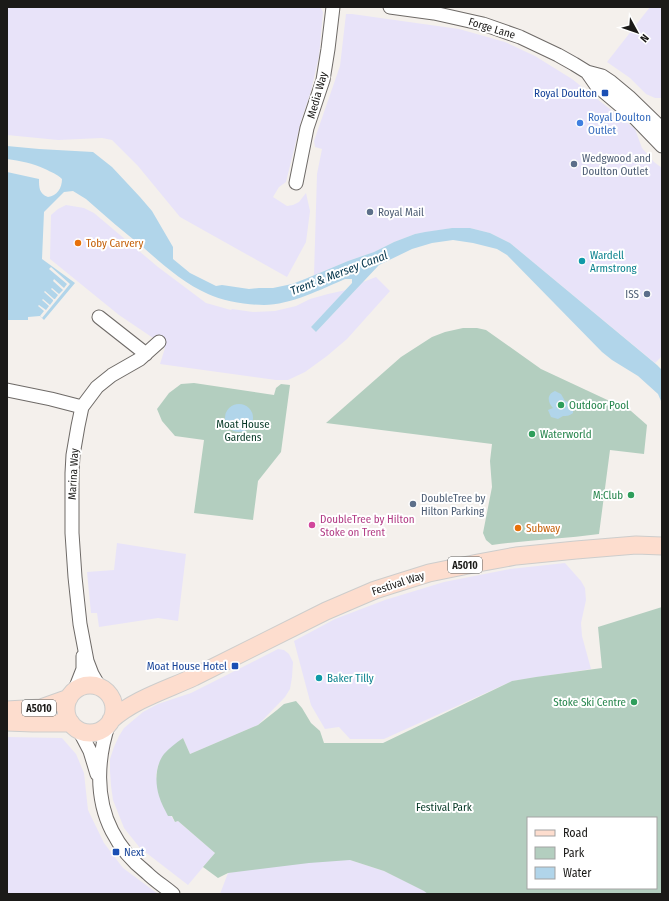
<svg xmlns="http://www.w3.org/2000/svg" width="669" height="901" viewBox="0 0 669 901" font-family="'Fira Sans Condensed',sans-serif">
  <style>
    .commercial { fill: #e8e3f9 }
    .green { fill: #b3cebf; fill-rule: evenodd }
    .water { fill: #b1d5ea }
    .pier { fill: #f4f0ec }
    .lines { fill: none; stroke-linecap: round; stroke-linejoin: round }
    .minor-casing { stroke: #6e6a67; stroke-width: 15 }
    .major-casing { stroke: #cdcdcc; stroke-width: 19 }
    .minor { stroke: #fff; stroke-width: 13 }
    .major { stroke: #fdddce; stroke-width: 17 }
    .transit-dot { fill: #1a4fb4; stroke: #fff; stroke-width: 1.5 }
    .shop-dot { fill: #3f7fe0; stroke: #fff; stroke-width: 1.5 }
    .service-dot { fill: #5c6f8a; stroke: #fff; stroke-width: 1.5 }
    .food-dot { fill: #e8710a; stroke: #fff; stroke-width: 1.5 }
    .culture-dot { fill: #0f9aa8; stroke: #fff; stroke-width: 1.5 }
    .leisure-dot { fill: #2e9e5b; stroke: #fff; stroke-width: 1.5 }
    .hotel-dot { fill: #d1479c; stroke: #fff; stroke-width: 1.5 }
    .labels { text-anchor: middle; stroke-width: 4; stroke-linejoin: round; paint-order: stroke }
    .shield { fill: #fff; stroke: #5f5f5d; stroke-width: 1 }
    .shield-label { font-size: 10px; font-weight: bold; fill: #1b1a18 }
    .street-label { font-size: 11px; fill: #1b1a18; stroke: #fff }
    .transit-label { font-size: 11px; fill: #164399; stroke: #fff; text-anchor: end }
    .shop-label { font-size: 11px; fill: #366cbe; stroke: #fff; text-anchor: start }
    .service-label { font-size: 11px; fill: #4e5e75; stroke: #fff; text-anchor: start }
    .food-label { font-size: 11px; fill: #c56008; stroke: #fff; text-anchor: start }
    .culture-label { font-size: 11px; fill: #0d838f; stroke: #fff; text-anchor: start }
    .leisure-label { font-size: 11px; fill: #27864d; stroke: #fff; text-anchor: start }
    .park-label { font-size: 11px; fill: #043724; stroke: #fff }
    .hotel-label { font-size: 11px; fill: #b23c85; stroke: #fff; text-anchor: start }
    .water-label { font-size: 12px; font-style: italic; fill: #04354c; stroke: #fff }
  </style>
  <rect width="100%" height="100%" fill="#f4f0ec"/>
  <path class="commercial" d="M7,7H320L323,12L319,56L311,91L301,121L286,182L279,187L273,197L287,206L293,205L299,202L306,193L310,211L306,242L287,277L180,217L138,166L112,140L102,138L58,140L7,135Z
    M650,7H662V98H655L646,94L630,78L607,62Z
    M346,14H352L459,29L505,42L535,56L572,79L635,129L642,148L654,162L662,168V358L661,357L655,363L510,243L490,233L470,228H452L415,234L394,242L374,252L348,261L314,275L317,174L322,149L315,147L314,141L340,66Z
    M66,205L84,208L94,213L158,267L206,303L231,310L232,309L253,312L275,311L296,306L310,299L328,294L346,290L311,327L316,332L363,282L376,277L390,291L347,339L327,356L305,372L288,380H276L160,364L165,348L159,342L119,315L50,259L51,215L58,209Z
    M117,543L186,554L178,621L158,618L99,627L97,613H91L87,572L114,570Z
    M565,563L581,581L585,588L586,600L581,623L582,636L591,669L512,681L384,739H350L339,727L325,729L311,705L294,641L335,619L385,600L444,582L510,569Z
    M278,649L284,650L289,654L293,662L292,677L290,689L285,697L258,725L190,754L183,738L163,756L158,766L156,776L171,816L175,822L178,821L215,853L188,885L140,848L124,828L113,800L111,786L110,771V759L114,747L119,736L124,728L143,712L158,704L191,693Z
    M7,737L62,738L76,754L84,773L88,810L104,843L123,868L158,894H7Z
    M350,860L384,871L431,894H220L228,873L294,861Z"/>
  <path class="green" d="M463,328H477L486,330L541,369L631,411L647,425L644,454L610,450L599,534C563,539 528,540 492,545L486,540L483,533L492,487L490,461L492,444L326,423L401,357L432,337L445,332Z
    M194,383L274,395L276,388L281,384L290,385L281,452L258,481L253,520L194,513L204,440L175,436L162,421L157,409L169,393L181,384Z
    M662,607V894H428L424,891L384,871L350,860L309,863L228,873L218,878L203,867L215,853L178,821L175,822L172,816H168C165,810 161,803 159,796C155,783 155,766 164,754C169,748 176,743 183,738L190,754L258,725L277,710L284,704L296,701L302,708L311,723L320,731L324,743H383L512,681L536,677L602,668L598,627ZM528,818H656V888H528Z"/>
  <path class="water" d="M7,146L39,149L93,152L112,167L140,197L152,211L173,247V259L190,273L216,286L222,285L249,289L259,288H273L292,284L305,279L348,261L374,252L394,242L415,234L425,232L452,228H470L490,233L510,243L657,365L662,370V403L661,401L658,394L638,376L612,360L602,352L507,255L497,249L473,243L453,240L432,243L412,249L379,265L316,332L311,327L352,283V279H345C322,289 290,305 264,305C249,305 222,301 208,294C185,284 163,265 144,248C124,232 105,216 86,199L73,191L64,192L44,212L42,259L75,283L44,320L40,316L28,317V320H7V172L39,179C39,187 39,194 48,197C57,196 62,188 62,179C57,174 51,172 45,169C33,163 20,161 7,159Z
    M555,391L561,394L565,401L571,403L573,406V413C569,416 567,416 563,416L558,419L551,417L548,410L553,408C547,402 547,394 555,391Z
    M225 418a14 14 0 1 1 28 0a14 14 0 1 1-28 0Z"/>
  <path class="pier" d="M51,267L70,284L42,318L40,316L44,311L38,306L39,305L46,310L49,306L42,300L43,299L50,305L53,301V300L44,292L45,291L54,299H55L58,295L51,289L52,288L59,294L63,290L53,281L54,279L64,288L67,284L49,269Z"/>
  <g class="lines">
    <g class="minor-casing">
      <path id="minor" d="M390,7L434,13L483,24L520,37L558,55L574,64L587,72L596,85L635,118L662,146
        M587,72L602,76L611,82L629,97L662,129
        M296,183L307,128L323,80L328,49L333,7
        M99,317L146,354
        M7,390L51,399L82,407
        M100,688L92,674L87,661L80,624L75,577L72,533V473L73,455L78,426L82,407L97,387L112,375L140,359L159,342
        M74,692L83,669V656
        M109,723C97,758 95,798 112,831C120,847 133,862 147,873C155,881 165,887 173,894
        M79,730L90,751L97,774"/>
    </g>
    <g class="major-casing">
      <path id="major" d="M66 709a24 24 0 1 1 48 0a24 24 0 1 1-48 0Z
        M7,710L41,708L69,698
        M111,720C135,699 166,690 194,677L326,611L375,590L429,573L478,563L516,556L576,550L636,545L662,546
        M7,722L33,723H71"/>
    </g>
    <use href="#minor" class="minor"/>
    <use href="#major" class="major"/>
  </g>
  <g class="transit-dot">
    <rect x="601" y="89" width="8" height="8" rx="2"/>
    <rect x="231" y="662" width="8" height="8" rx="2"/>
    <rect x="112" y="848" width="8" height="8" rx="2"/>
  </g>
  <circle class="shop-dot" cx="580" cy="123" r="4"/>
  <g class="service-dot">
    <circle cx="574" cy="164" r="4"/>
    <circle cx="370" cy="212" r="4"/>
    <circle cx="647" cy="294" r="4"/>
    <circle cx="413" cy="504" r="4"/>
  </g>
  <g class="food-dot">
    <circle cx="78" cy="243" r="4"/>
    <circle cx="518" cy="528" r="4"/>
  </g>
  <g class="culture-dot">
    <circle cx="582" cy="261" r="4"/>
    <circle cx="319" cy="678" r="4"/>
  </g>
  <g class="leisure-dot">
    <circle cx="561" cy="405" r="4"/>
    <circle cx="532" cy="434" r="4"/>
    <circle cx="631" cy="495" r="4"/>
    <circle cx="634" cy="702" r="4"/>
  </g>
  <circle class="hotel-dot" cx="312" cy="525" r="4"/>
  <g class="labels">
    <g class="shield">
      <rect x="448" y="557" width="34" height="16" rx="3"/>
      <rect x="22" y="700" width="34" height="16" rx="3"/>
    </g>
    <g class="shield-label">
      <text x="465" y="569">A5010</text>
      <text x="39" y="712">A5010</text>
    </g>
    <g class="street-label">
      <text transform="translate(492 28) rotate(17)" y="4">Forge Lane</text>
      <text transform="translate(317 95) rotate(-74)" y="4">Media Way</text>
      <text transform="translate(73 474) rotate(-87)" y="4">Marina Way</text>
      <text transform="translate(398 583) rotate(-18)" y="4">Festival Way</text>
    </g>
    <g class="transit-label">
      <text x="597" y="97">Royal Doulton</text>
      <text x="227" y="670">Moat House Hotel</text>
      <text x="124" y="856" text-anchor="start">Next</text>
    </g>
    <g class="shop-label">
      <text x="588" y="121">Royal Doulton<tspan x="588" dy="13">Outlet</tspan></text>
    </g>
    <g class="service-label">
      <text x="582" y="162">Wedgwood and<tspan x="582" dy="13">Doulton Outlet</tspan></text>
      <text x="378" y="216">Royal Mail</text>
      <text x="639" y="298" text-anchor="end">ISS</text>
      <text x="421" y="502">DoubleTree by<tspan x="421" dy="13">Hilton Parking</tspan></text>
    </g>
    <g class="food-label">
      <text x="86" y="247">Toby Carvery</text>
      <text x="526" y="532">Subway</text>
    </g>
    <g class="culture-label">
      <text x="590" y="259">Wardell<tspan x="590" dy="13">Armstrong</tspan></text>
      <text x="327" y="682">Baker Tilly</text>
    </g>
    <g class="leisure-label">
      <text x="569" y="409">Outdoor Pool</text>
      <text x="540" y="438">Waterworld</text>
      <text x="623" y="499" text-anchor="end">M:Club</text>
      <text x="626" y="706" text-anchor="end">Stoke Ski Centre</text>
    </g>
    <g class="park-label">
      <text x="243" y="428">Moat House<tspan x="243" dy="13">Gardens</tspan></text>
      <text x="444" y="811">Festival Park</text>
    </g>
    <g class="hotel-label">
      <text x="320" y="523">DoubleTree by Hilton<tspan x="320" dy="13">Stoke on Trent</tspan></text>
    </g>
    <g class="water-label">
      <text transform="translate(339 273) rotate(-21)" y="4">Trent &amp; Mersey Canal</text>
    </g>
  </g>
  <rect width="669" height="901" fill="none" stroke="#1b1a18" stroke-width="16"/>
  <rect x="527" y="817" width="130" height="72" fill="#ffffff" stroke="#a4a3a3"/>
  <rect x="535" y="830" width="20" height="6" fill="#fdddce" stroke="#a4a3a3"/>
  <text x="563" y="837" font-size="12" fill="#1b1a18">Road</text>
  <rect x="535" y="847" width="20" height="12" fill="#b3cebf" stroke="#a4a3a3"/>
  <text x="563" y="857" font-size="12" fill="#1b1a18">Park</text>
  <rect x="535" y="867" width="20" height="12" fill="#b1d5ea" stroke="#a4a3a3"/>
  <text x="563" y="877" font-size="12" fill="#1b1a18">Water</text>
  <g transform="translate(637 32) rotate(130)" stroke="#ffffff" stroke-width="3" paint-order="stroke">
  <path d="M0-3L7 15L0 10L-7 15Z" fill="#1b1a18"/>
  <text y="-6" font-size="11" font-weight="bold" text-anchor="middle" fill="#1b1a18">N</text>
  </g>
</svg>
